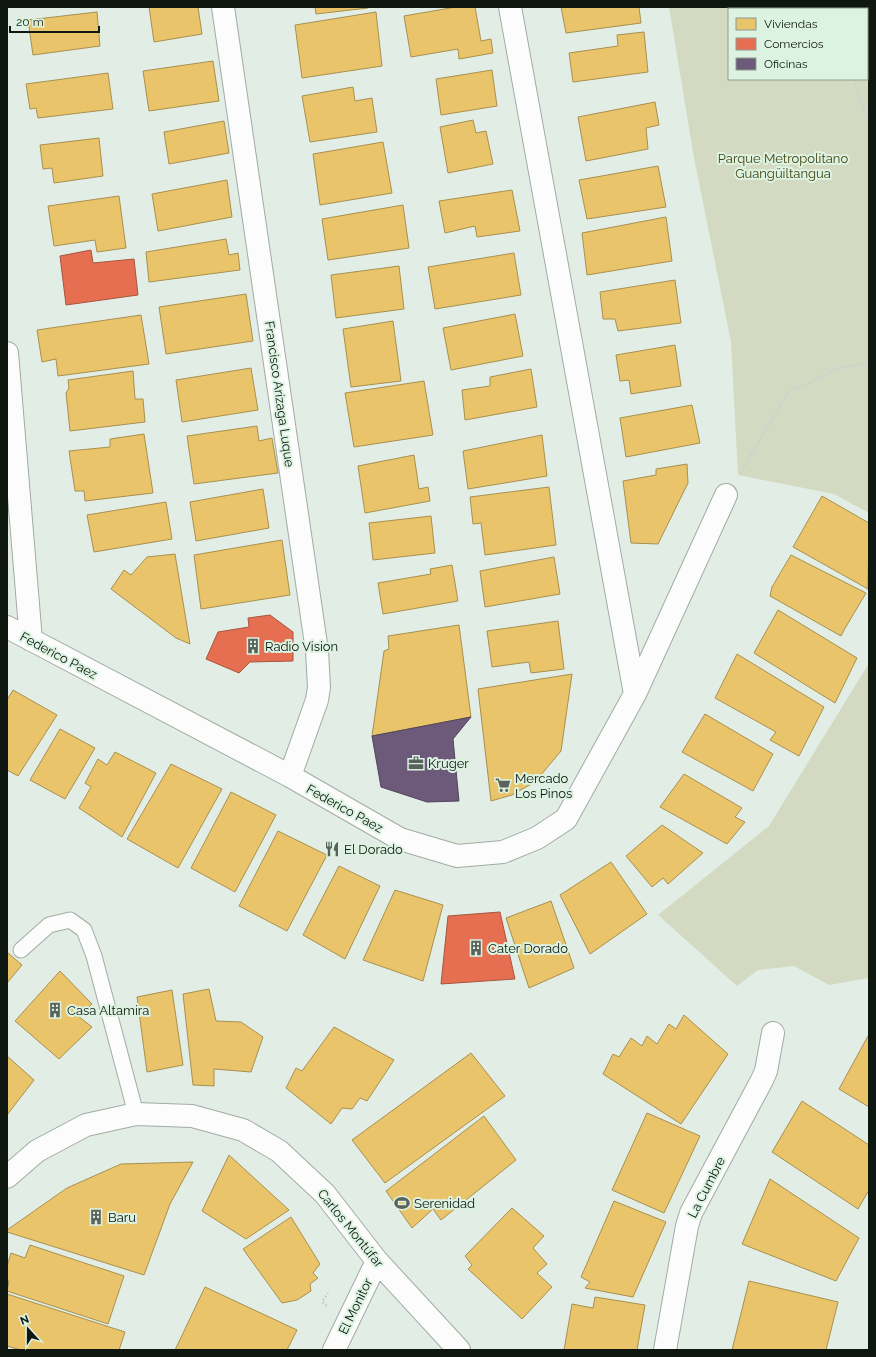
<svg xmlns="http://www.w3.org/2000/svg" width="876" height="1357" viewBox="0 0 876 1357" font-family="Raleway,sans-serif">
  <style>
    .green { fill: #d4dac2; fill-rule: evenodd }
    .homes { fill: #e9c46a; stroke: #a8904f }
    .shops { fill: #e76f51; stroke: #a6553e }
    .offices { fill: #6d597a; stroke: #51455a }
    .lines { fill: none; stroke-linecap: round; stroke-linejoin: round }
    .lane-casing { stroke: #a2aba4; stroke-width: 17 }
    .street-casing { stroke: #a2aba4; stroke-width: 24 }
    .path { stroke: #cdd0ce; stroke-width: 2.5; stroke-dasharray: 2 2; stroke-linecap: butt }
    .lane { stroke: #fbfcfb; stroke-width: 15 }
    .street { stroke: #fbfcfb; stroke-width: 22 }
    .labels { text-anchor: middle; stroke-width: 4; stroke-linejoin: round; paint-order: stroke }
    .park-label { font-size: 13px; fill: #464512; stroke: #ddf3e2 }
    .street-label { font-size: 13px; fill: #0f1711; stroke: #ddf3e2 }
    .poi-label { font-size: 13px; fill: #0f1711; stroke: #ddf3e2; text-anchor: start }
  </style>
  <rect width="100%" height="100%" fill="#e2eee5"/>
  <path class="green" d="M669,7H869V513L834,494L738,475L731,342L694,158ZM729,9H867V79H729Z
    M869,663V978L829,985L794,966L758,970L737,986L658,915L769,826Z"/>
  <path class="homes" d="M149,7H198L202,34L154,42Z
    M315,7H368V8L316,14Z
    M456,7H475L481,41L491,39L493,53L459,59L458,49L411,57L404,16Z
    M561,7H639L641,23L566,33Z
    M97,12L100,46L33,55L28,20Z
    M376,12L382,66L302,78L295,25Z
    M644,32L648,72L573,82L569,53L618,46L617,35Z
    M213,61L219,101L149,111L143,71Z
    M492,70L497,106L441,115L436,79Z
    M108,73L113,109L38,118L36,108L30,109L26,84Z
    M353,87L355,101L372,98L377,132L310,142L302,96Z
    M655,102L659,125L646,128L648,149L586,161L578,117Z
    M473,120L476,133L486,131L493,164L448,173L440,127Z
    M224,121L229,153L169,164L164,132Z
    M99,138L103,176L54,183L52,168L43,169L40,145Z
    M383,142L392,193L320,205L313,154Z
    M658,166L666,207L587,219L579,180Z
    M227,180L232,217L158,231L152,194Z
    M512,190L520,231L477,237L475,226L445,233L439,201Z
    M119,196L126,248L97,252L95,240L54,246L48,206Z
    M403,205L409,248L328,260L322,219Z
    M666,217L672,261L587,275L582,233Z
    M226,239L229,255L238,253L240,270L149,282L146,252Z
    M514,253L521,295L435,309L428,267Z
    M399,266L404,309L336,318L331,275Z
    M675,280L681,323L618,331L615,319H603L600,292Z
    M246,294L253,341L166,354L159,307Z
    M515,314L523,356L451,370L443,328Z
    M141,315L149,364L58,376L56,359L42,362L37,330Z
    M393,321L401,381L351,387L343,329Z
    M675,345L681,386L631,394L629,380L620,381L616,355Z
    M251,368L258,410L182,422L176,380Z
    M531,369L537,407L465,420L462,390L490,386V377Z
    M133,371L135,399H143L145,422L70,431L66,393L69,388L68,380Z
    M424,381L433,435L354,447L345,393Z
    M692,405L700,443L626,457L620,418Z
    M257,426L259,441L272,438L278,473L194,484L187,436Z
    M144,434L153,493L85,501L84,491H75L69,451L110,447V439Z
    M542,435L547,476L468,489L463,451Z
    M414,455L419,489L428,487L430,501L365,513L358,466Z
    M687,464L688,483L658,544L631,543L623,481L656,475V469Z
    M549,487L556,545L485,555L481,523L473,524L470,497Z
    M263,489L269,528L196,541L190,502Z
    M822,496L869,523L868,589L793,547Z
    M166,502L172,539L94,552L87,515Z
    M431,516L435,553L373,560L369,523Z
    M282,540L290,595L201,609L194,555Z
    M175,554L190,644L176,638L111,589L124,570L131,575L147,557Z
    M791,555L866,593L844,630L841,636L770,596L772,587Z
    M554,557L560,594L485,607L480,571Z
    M452,565L458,601L383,614L378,583L431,574L430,569Z
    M778,610L857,658L835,703L754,653Z
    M558,621L564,669L531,673L529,662L492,667L487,631Z
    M459,625L471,717L372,736L384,651L389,649L388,636Z
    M737,654L824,707L799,756L770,740L776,732L715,698Z
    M572,674L561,751L535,782L512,795L491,801L478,689Z
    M13,690L57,715L18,776L7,770V700Z
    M705,714L773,754L753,791L682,752Z
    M60,729L95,748L65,799L30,780Z
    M115,752L156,773L122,837L79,808L91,787L85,783L98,759L107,765Z
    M171,764L222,789L178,868L127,839Z
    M684,774L742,808L735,817L745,822L727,844L660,807Z
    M231,792L276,815L235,892L191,868Z
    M662,825L703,853L668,884L663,878L652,887L626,856Z
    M278,831L327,855L287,931L239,906Z
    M611,862L647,914L590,954L560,895Z
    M339,866L380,886L345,959L303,935Z
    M395,890L443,905L423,981L363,960Z
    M551,901L574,968L529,988L506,918Z
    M7,952L22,965L7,983Z
    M60,971L92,1004L78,1016L92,1027L59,1059L15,1021Z
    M209,989L216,1021L241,1022L263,1037L251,1072L214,1069V1086L193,1085L183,994Z
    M172,990L183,1065L147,1072L137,997Z
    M684,1015L728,1054L681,1124L603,1074L613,1054L619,1057L631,1038L642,1046L647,1036L657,1044L669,1024L676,1029Z
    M334,1027L394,1060L367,1101L360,1098L352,1109L342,1108L331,1124L286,1088L296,1068L302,1071Z
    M868,1036H869V1107L839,1089Z
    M471,1053L505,1096L385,1183L352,1140Z
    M7,1056L34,1080L7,1115Z
    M802,1101L869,1145V1190L858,1209L772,1152Z
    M647,1113L700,1136L664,1213L612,1190Z
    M484,1116L516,1160L441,1220L433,1209L412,1228L386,1191Z
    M229,1155L289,1210L246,1239L202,1211Z
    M193,1162L170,1204L144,1275L7,1232V1230L67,1188L121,1164Z
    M770,1179L859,1238L836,1281L742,1244Z
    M614,1201L666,1222L633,1297L585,1288L590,1282L581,1277Z
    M512,1208L544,1236L533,1248L547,1264L537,1273L552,1287L522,1319L468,1269L472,1265L465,1256Z
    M291,1217L320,1264L313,1273L318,1278L310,1284L311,1291L297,1300L282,1303L243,1249Z
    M30,1245L124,1276L108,1324L7,1291L9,1281H7V1266L11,1253L25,1258Z
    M749,1281L838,1302L826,1350H732Z
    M205,1287L297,1330L287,1350H175Z
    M7,1294L125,1332L119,1350H21L7,1346Z
    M595,1297L645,1305L637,1350H564L572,1304L593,1308Z"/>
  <path class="shops" d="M91,250L93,263L134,259L138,295L66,305L60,256Z
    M270,615L293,632V661L250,662L239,673L206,659L218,632L249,627L248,618Z
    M500,912L515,979L441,984L448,916Z"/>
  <path class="offices" d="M471,717L453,739L459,801L427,802L381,787L372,736Z"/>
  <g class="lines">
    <g class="lane-casing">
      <path id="lane" d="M21,950L49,925L70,920L84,930L94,956L136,1114"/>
    </g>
    <g class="street-casing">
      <path id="street" d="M223,7L317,651L319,687L317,700L290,776
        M510,7L635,694
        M7,353L31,640
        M7,627L290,776L400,839L457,856L503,852L537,838L566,819L635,694L726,495
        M7,1177L37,1151L86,1125L136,1114L192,1116L243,1130L279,1151L325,1194L377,1261L459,1350
        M334,1350L377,1261
        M665,1350L687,1226L691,1213L762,1080L766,1071L773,1033"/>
    </g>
    <path class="path" d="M833,7V9
      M854,79L863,109L869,120
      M740,473L788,393L839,368L869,363
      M327,1306L322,1302L328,1293"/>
    <use href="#lane" class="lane"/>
    <use href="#street" class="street"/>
  </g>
  <defs>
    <g id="building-bare" transform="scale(1.2)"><path d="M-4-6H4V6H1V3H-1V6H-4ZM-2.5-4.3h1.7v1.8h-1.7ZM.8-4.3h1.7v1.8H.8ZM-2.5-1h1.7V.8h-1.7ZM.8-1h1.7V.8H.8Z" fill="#59625b" stroke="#ddf3e2" stroke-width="2.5" paint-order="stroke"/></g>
    <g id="office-bare" transform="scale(1.2)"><path d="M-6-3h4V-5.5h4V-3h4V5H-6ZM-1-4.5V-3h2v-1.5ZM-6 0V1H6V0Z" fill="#59625b" stroke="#ddf3e2" stroke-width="2.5" paint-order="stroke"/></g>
    <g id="supermarket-bare" transform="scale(1.2)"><path d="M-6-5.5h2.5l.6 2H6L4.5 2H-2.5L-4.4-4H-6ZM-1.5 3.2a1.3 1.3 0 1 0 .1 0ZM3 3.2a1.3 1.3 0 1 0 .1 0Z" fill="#59625b" stroke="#ddf3e2" stroke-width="2.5" paint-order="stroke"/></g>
    <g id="restaurant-bare" transform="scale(1.2)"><path d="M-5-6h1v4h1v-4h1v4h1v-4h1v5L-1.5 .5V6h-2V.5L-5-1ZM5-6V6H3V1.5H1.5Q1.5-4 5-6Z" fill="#59625b" stroke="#ddf3e2" stroke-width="2.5" paint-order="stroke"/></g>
    <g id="stadium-bare" transform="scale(1.2)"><path d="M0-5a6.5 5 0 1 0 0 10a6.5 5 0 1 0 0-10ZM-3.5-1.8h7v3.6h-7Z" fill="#59625b" stroke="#ddf3e2" stroke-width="2.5" paint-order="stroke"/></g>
  </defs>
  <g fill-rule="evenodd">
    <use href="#building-bare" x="253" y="646"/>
    <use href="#office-bare" x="416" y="763"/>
    <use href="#supermarket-bare" x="503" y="785"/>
    <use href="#restaurant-bare" x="332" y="849"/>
    <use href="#building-bare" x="476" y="948"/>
    <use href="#building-bare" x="55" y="1010"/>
    <use href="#stadium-bare" x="402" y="1203"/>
    <use href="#building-bare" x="96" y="1217"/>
  </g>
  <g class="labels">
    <g class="park-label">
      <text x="783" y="163">Parque Metropolitano<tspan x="783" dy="15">Guangüiltangua</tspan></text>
    </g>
    <g class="street-label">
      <text transform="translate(280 394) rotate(82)" y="5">Francisco Arízaga Luque</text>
      <text transform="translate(59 655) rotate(28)" y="5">Federico Paez</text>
      <text transform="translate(345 808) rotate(29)" y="5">Federico Paez</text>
      <text transform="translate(706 1187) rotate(-63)" y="5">La Cumbre</text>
      <text transform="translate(351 1228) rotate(51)" y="5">Carlos Montúfar</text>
      <text transform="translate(355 1306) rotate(-64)" y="5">El Monitor</text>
    </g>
    <g class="poi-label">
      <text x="265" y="651">Radio Vision</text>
      <text x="428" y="768">Kruger</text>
      <text x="515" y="783">Mercado<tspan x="515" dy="15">Los Pinos</tspan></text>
      <text x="344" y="854">El Dorado</text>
      <text x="488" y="953">Cater Dorado</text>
      <text x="67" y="1015">Casa Altamira</text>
      <text x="414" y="1208">Serenidad</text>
      <text x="108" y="1222">Baru</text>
    </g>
  </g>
  <rect width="876" height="1357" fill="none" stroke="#0f1711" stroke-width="16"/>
  <rect x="728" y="8" width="140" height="72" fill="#ddf3e2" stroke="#8b9b8e"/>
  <rect x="736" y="18" width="20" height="12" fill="#e9c46a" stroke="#8b9b8e"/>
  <text x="764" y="28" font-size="12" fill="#0f1711">Viviendas</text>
  <rect x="736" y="38" width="20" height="12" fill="#e76f51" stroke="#8b9b8e"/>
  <text x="764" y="48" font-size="12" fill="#0f1711">Comercios</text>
  <rect x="736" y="58" width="20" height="12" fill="#6d597a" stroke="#8b9b8e"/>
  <text x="764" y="68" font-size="12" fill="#0f1711">Oficinas</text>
  <g transform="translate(28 1329) rotate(339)" stroke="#ddf3e2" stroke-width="3" paint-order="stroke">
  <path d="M0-3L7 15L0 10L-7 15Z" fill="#0f1711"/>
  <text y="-6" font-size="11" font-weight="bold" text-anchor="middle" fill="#0f1711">N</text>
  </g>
  <path d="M10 26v6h89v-6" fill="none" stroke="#0f1711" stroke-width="2"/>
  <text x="16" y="26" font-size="12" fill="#0f1711" stroke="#ddf3e2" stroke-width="3" paint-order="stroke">20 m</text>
</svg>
